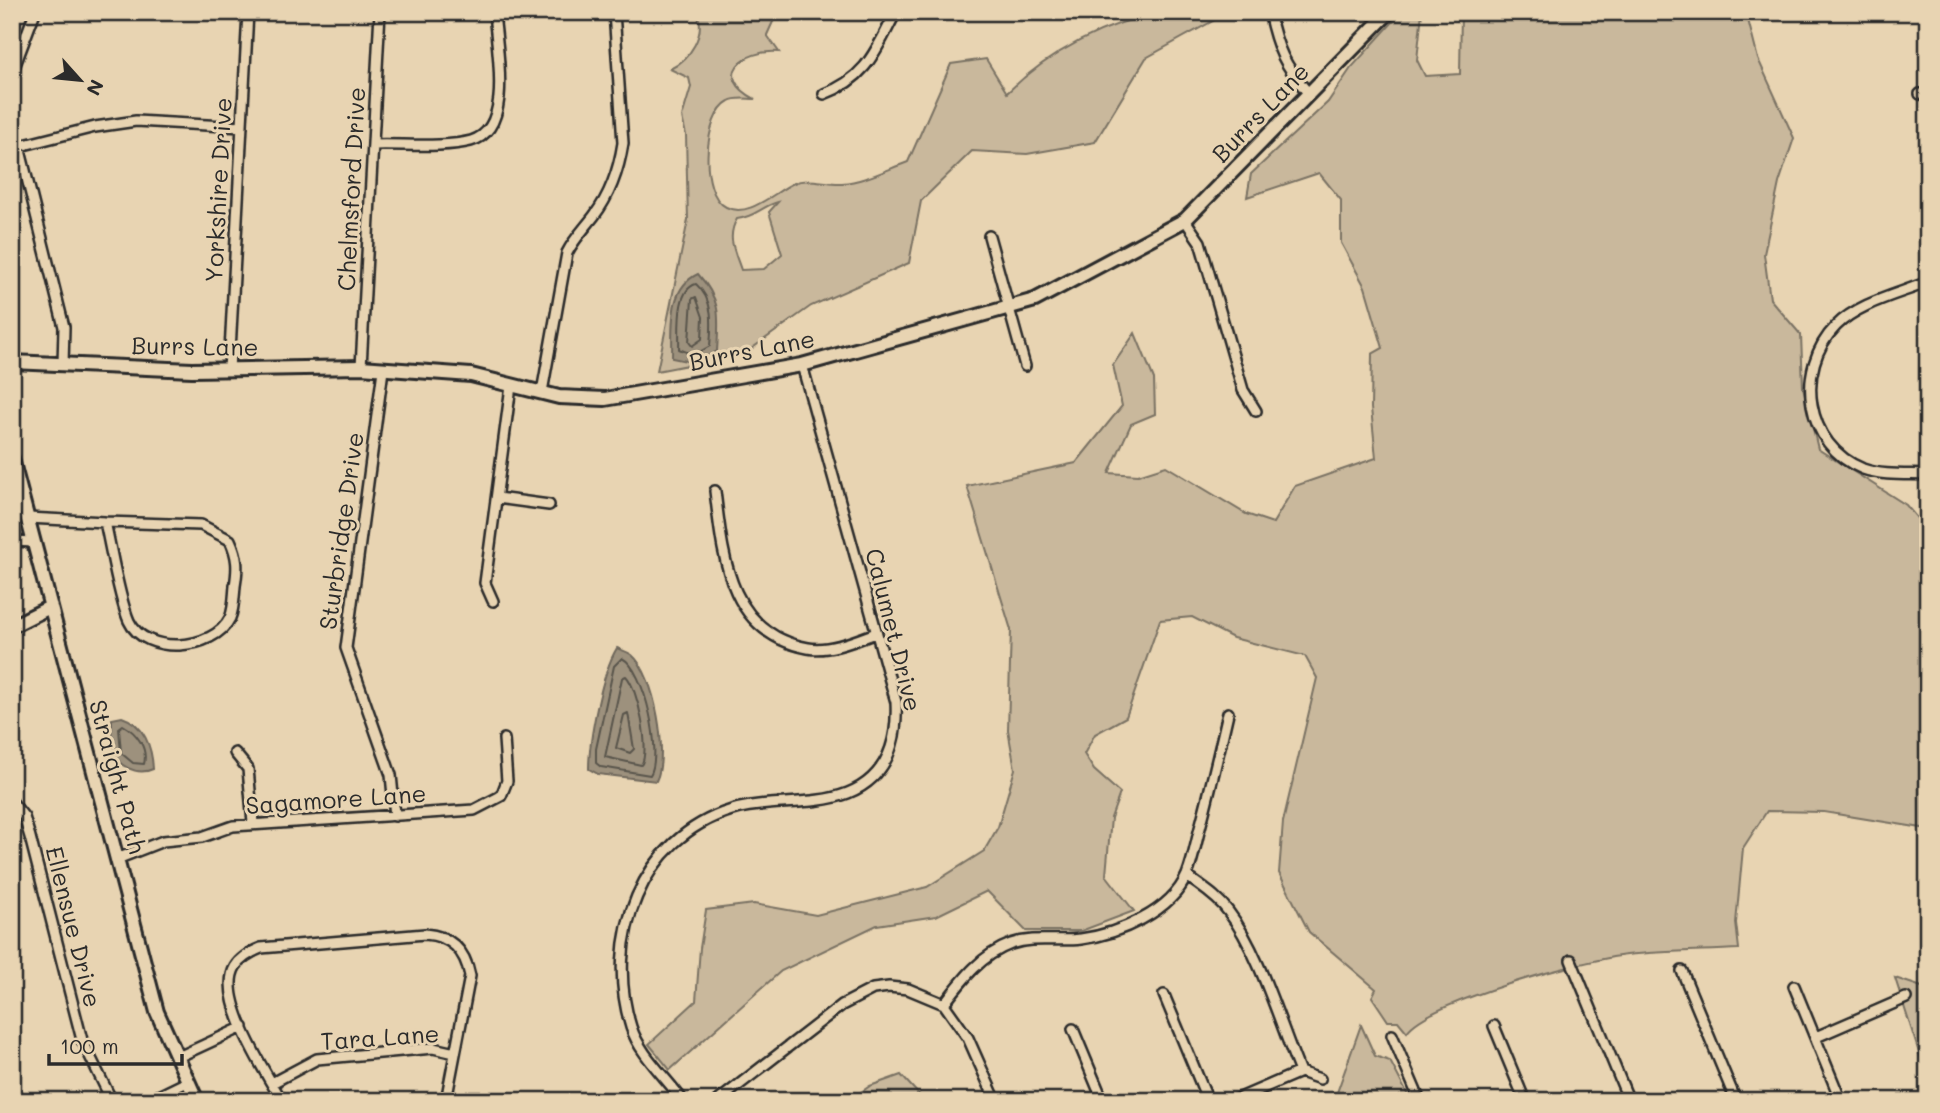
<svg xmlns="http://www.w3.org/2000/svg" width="1940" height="1113" viewBox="0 0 1940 1113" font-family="Mali,sans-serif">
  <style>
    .green { fill: #c9b89c; stroke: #7a7264; stroke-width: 2; fill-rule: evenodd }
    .water { fill: #9d917d; stroke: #6f685c; stroke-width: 2 }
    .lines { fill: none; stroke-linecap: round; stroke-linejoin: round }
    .shore { stroke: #59544c; stroke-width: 2 }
    .street-casing { stroke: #2b2b2b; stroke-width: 14 }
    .secondary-casing { stroke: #2b2b2b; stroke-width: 18 }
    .street { stroke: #e8d4b2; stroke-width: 9 }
    .secondary { stroke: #e8d4b2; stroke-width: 12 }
    .labels { text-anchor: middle; stroke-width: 6; stroke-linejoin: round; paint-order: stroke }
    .street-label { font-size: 24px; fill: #2b2b2b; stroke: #e8d4b2 }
  </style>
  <rect width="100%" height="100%" fill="#e8d4b2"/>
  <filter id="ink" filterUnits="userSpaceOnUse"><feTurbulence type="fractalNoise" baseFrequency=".0143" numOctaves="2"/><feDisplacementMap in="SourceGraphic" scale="14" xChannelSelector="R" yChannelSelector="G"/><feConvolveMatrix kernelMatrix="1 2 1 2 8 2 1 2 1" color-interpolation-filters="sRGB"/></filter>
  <g filter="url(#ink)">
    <path class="green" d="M696,12H781L776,15L767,35L779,52C743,49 712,76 755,99C747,99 736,97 729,101C703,114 699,194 726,207C749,219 775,191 794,183C807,177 827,184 842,183C863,182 888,169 908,162L951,64L986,59L1007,93C1049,52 1106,22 1164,12C1185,9 1208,12 1229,12L1146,58L1095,142L1027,154L972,151L921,201L909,263L811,306L744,354L657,371L688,220L686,135L682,117L691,87L689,78L670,69C689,60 708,33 696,12ZM778,202L769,212L782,254L764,269L741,270C735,252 726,237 737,219C755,217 762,206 778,202Z
      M1402,12H1422L1417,60L1425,76L1460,74L1461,12H1746L1758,59L1794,138L1779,183L1764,254L1770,299L1801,335L1803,387L1818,449L1906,505L1928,531V829L1824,812L1767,811L1743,848L1736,923L1739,949C1702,951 1664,951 1627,955C1587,959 1427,1002 1407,1032L1398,1021H1388L1372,997L1376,989L1309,932L1279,873L1283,822L1317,678L1305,656L1233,638L1192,617L1160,620L1126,717L1095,734L1084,754L1094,770L1120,793L1111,818L1106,875L1134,911L1081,931H1026L987,891L936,916L877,925L781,971L670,1070L649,1044L696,1001L700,948L706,910L754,904L816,915L927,887L984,851L998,827L1015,769L1008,730L1011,630L967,486L1076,463L1122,406L1113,365L1135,333L1154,379L1155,414L1131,424L1109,473L1138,475L1166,466L1246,514L1273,523L1295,486L1376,458L1371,408L1372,354L1383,348L1365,287L1341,243V200L1319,173L1247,197L1251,174L1328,102L1351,68Z
      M1895,978L1928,989V1081Z
      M1361,1025L1375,1056L1390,1061L1411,1101H1334Z
      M901,1075L921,1097L949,1101H848L870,1086Z"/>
    <path class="water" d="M698,274C722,301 719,317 717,351L696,363L672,358C673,329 667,288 698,274Z
      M617,648C621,650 628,652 632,655C655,674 669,756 656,781L598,774L589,769C589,739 602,672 617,648Z
      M122,717C144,724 152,747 153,769C137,776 115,766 112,748C110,739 112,728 112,719Z"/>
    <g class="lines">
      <path class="shore" d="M696,284C714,300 712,323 710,346L694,355L679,349C680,332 675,290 696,284Z
        M696,297L703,317L702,339L692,346L689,342L692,299Z
        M622,658C645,669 663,755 650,775L601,767L596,763V749L614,666Z
        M626,676C638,688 651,752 641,765L605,757L622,678Z
        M628,713L634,749L630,753L616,748L624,715Z
        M123,725C137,733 148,748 144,764L133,763L121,753L119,728Z"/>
      <g class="street-casing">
        <path id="street" d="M1269,12C1277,49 1284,65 1309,94
          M12,73L35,12
          M824,94C867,78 876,50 896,12
          M1920,94L1928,95
          M12,118L64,327L63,365
          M374,145C402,144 444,148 471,141C515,129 496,46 494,12
          M20,146L95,127L136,121L242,127
          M1185,220L1200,242L1243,390L1256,411
          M989,236L1025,366
          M1928,282C1899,294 1858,303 1836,326C1794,369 1805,446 1863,469C1883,476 1907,474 1928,475
          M361,367L380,12
          M229,370L248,12
          M383,370L346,648L391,775L395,816
          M542,392L567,253C574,239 584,229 594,216C610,195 619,169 623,143L614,12
          M715,491C723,556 728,633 808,648C829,652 857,640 876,633
          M497,498L549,505
          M28,518L105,522
          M105,522L201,525L230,540C238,557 238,568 235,586C234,596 234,609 230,618C214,651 145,656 129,621C119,599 111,548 105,522Z
          M12,541L34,542
          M493,601L485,583L511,386
          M235,753L248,769L253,823
          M12,802L24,817L30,837L82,1040L112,1101
          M117,859L163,841L202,837L233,826L474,810L501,796L507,781L504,739
          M1187,876C1201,887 1217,896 1228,911C1259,951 1280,1024 1300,1072
          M1571,960L1629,1101
          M1682,971L1736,1101
          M1794,986L1841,1101
          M1164,995L1208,1101
          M944,1004C963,979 981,955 1011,944C1035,936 1057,942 1081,939C1118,934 1171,912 1187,875C1193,860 1196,843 1200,828C1210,790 1219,752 1228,713
          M1494,1026L1525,1101
          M1073,1029L1103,1101
          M1392,1035L1420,1101
          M1816,1037L1906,998
          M176,1058L243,1027
          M1300,1072L1320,1079
          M272,1083L317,1059L433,1048L455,1053
          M148,1101L187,1082
          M282,1101C265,1072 217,998 235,967C241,957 251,952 261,948L425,934C451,936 465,950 470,976L446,1101
          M683,1101C666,1077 640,1055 631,1027C604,940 640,838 732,810C769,799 812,807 848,793C888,777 898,740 896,702L802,365
          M718,1101L842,1005L873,989L889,987L908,989L944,1004L968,1038L996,1101
          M1233,1101L1300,1072"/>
      </g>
      <g class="secondary-casing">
        <path id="secondary" d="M12,362L192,370L361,367L471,375L559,397L605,399L802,365L1035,300L1185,220L1389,12
          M12,459L157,1012L197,1101
          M12,626L50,607"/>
      </g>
      <use href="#street" class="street"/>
      <use href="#secondary" class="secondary"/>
    </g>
  </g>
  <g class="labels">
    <g class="street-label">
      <text transform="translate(1261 113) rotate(-46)" y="8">Burrs Lane</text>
      <text transform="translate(352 189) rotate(-87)" y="8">Chelmsford Drive</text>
      <text transform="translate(219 190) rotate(-87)" y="8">Yorkshire Drive</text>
      <text transform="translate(195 347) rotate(1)" y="8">Burrs Lane</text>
      <text transform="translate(752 351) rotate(-11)" y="8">Burrs Lane</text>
      <text transform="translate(342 531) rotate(-82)" y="8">Sturbridge Drive</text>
      <text transform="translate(893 630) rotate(76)" y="8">Calumet Drive</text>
      <text transform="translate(117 777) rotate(75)" y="8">Straight Path</text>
      <text transform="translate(336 800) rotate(-4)" y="8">Sagamore Lane</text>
      <text transform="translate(73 927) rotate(76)" y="8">Ellensue Drive</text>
      <text transform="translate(380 1038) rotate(-4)" y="8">Tara Lane</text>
    </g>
  </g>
  <rect width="1940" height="1113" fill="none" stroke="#e8d4b2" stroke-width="42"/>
  <rect x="21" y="21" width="1898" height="1071" fill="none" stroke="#2b2b2b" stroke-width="2.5" filter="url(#ink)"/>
  <g transform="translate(80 80) rotate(117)" stroke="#e8d4b2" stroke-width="5" paint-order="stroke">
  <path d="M0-5L12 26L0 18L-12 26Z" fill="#2b2b2b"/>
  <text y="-10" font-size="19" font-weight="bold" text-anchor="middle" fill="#2b2b2b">N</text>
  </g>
  <path d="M49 1054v10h133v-10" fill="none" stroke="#2b2b2b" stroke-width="3.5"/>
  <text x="60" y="1054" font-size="21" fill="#2b2b2b" stroke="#e8d4b2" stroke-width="5" paint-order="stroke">100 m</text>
</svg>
